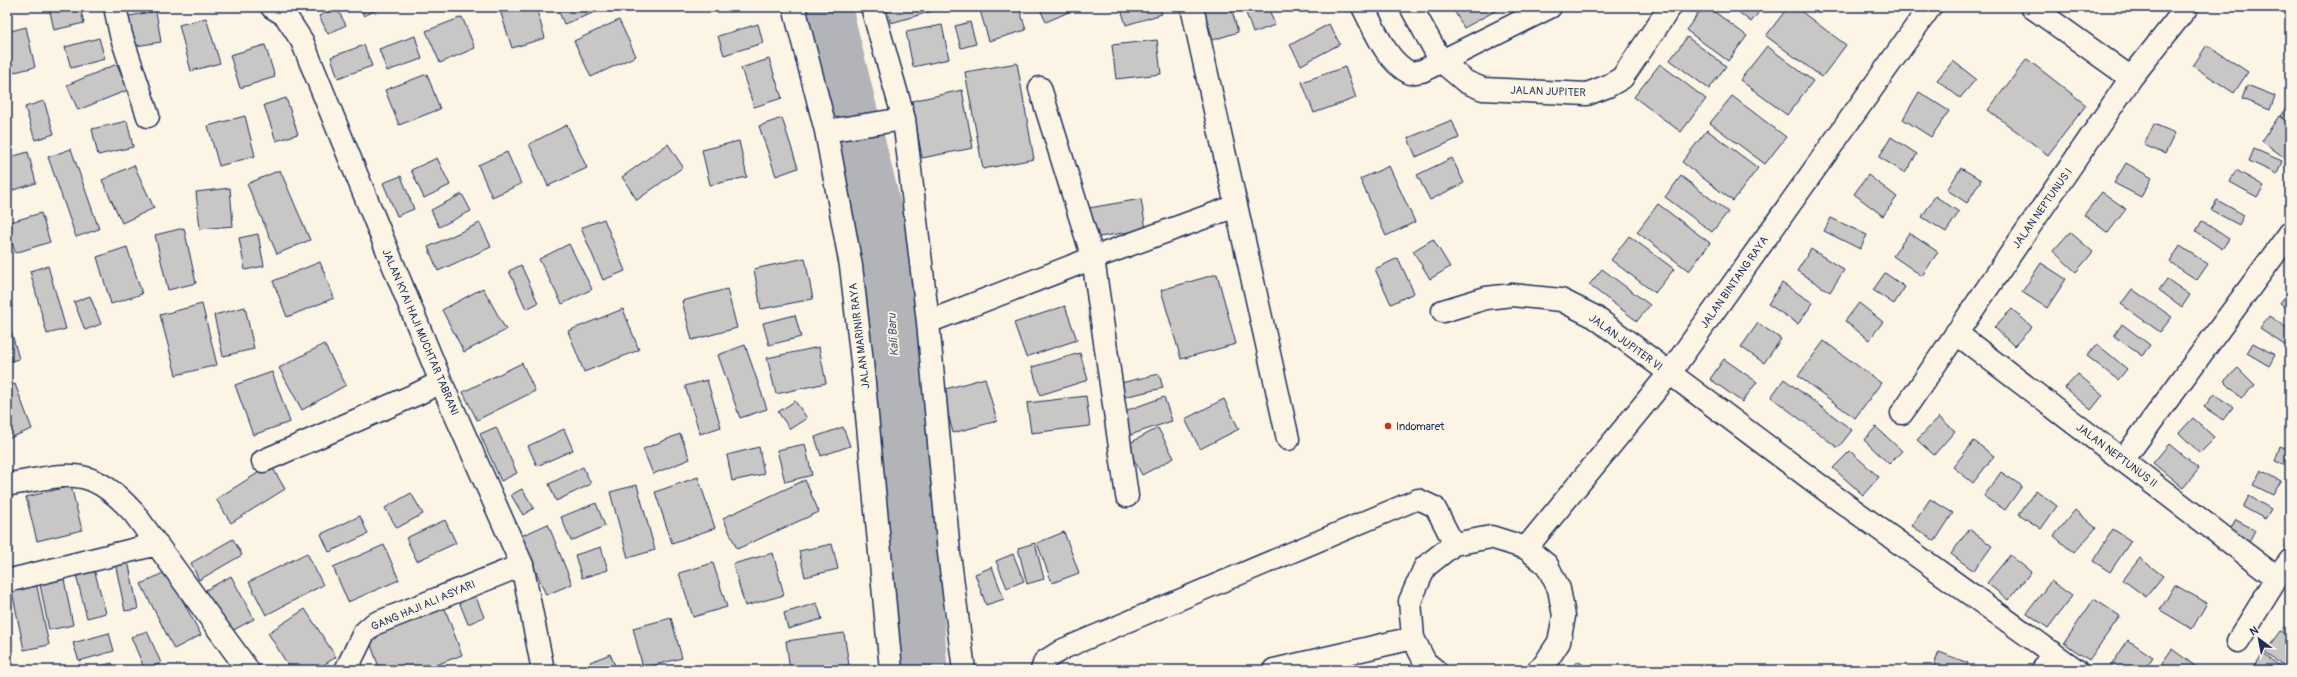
<svg xmlns="http://www.w3.org/2000/svg" width="2297" height="677" viewBox="0 0 2297 677" font-family="Pangolin,sans-serif">
  <style>
    .lines { fill: none; stroke-linecap: round; stroke-linejoin: round }
    .river { stroke: #b2b4b8; stroke-width: 63 }
    .building { fill: #c8c7c6; stroke: #1b2f5e }
    .service-casing { stroke: #1b2f5e; stroke-width: 23 }
    .minor-casing { stroke: #1b2f5e; stroke-width: 25 }
    .tertiary-casing { stroke: #1b2f5e; stroke-width: 25 }
    .service { stroke: #fcf5e5; stroke-width: 20 }
    .minor { stroke: #fcf5e5; stroke-width: 22 }
    .tertiary { stroke: #fcf5e5; stroke-width: 22 }
    .poi-dot { fill: #c8321e; stroke: #fcf5e5; stroke-width: 1.5 }
    .labels { text-anchor: middle; stroke-width: 3.5; stroke-linejoin: round; paint-order: stroke }
    .street-label { font-size: 11px; fill: #1b2f5e; stroke: #fcf5e5 }
    .poi-label { font-size: 11px; fill: #1b2f5e; stroke: #fcf5e5; text-anchor: start }
    .water-label { font-size: 12px; font-style: italic; fill: #485779; stroke: #fcf5e5 }
  </style>
  <rect width="100%" height="100%" fill="#fcf5e5"/>
  <filter id="ink" filterUnits="userSpaceOnUse"><feTurbulence type="fractalNoise" baseFrequency=".025" numOctaves="2"/><feDisplacementMap in="SourceGraphic" scale="8" xChannelSelector="R" yChannelSelector="G"/><feConvolveMatrix kernelMatrix="1 2 1 2 8 2 1 2 1" color-interpolation-filters="sRGB"/></filter>
  <g filter="url(#ink)">
    <g class="lines">
      <path class="river" d="M820,7L890,290L916,670"/>
    </g>
    <path class="building" d="M49,7H80L84,23L54,30Z
      M336,7L346,25L328,34L319,16Z
      M360,7H383L364,16Z
      M499,7H536L545,38L512,48Z
      M557,7H609L564,24Z
      M886,7H935L936,10L891,23Z
      M979,7H1019L1026,30L989,41Z
      M1039,7H1080L1046,22Z
      M1128,7H1159L1162,14L1126,25L1121,9Z
      M1203,7H1231L1238,32L1213,40Z
      M1244,7H1268L1275,25L1253,33Z
      M1452,7H1496L1497,10L1464,28Z
      M1703,7H1708L1747,36L1728,61L1686,30Z
      M1732,7H1763L1751,22Z
      M1788,7H1795L1846,45L1822,77L1766,36Z
      M156,11L161,42L129,47L124,17Z
      M462,17L475,48L440,63L426,31Z
      M206,18L220,63L191,71L179,25Z
      M619,20L636,56L591,77L574,41Z
      M970,22L976,44L961,48L955,26Z
      M758,24L763,43L724,55L718,36Z
      M1329,24L1340,44L1301,65L1290,45Z
      M942,25L949,59L913,67L906,32Z
      M26,27L35,67L7,74V32Z
      M415,36L422,59L387,71L379,49Z
      M1687,37L1726,66L1709,89L1670,60Z
      M99,38L105,59L71,68L65,47Z
      M1157,40L1161,74L1116,79L1112,45Z
      M265,45L275,77L240,88L230,55Z
      M364,45L372,66L338,78L331,57Z
      M2207,45L2248,72L2234,93L2193,66Z
      M1767,46L1813,81L1787,115L1740,80Z
      M769,59L782,98L754,107L741,68Z
      M2027,59L2086,105L2048,155L1988,110Z
      M1953,61L1976,79L1960,98L1937,80Z
      M1017,63L1034,159L983,169L965,72Z
      M117,64L128,90L78,110L67,85Z
      M1660,64L1706,99L1681,132L1634,97Z
      M1345,67L1356,98L1314,113L1302,82Z
      M427,74L440,109L399,125L385,90Z
      M2247,85L2275,96L2270,110L2242,99Z
      M962,90L973,148L922,158L912,101Z
      M1919,92L1949,111L1931,137L1903,119Z
      M1732,96L1786,137L1765,164L1710,123Z
      M286,98L298,134L276,141L264,105Z
      M44,101L54,134L35,140L25,107Z
      M2290,102V123L2280,116Z
      M245,116L255,156L219,166L208,126Z
      M2279,116L2290,124V162L2262,141Z
      M782,118L798,168L776,176L759,126Z
      M1452,120L1459,138L1416,157L1408,138Z
      M127,121L133,147L98,155L92,129Z
      M2154,124L2175,133L2165,154L2144,145Z
      M567,125L587,168L548,186L529,144Z
      M7,128L10,141L7,142Z
      M1707,130L1758,168L1733,201L1682,162Z
      M1891,137L1917,154L1905,173L1879,157Z
      M739,141L747,177L710,185L702,150Z
      M668,144L683,167L637,200L622,177Z
      M71,149L99,229L76,237L48,157Z
      M2254,149L2282,161L2277,174L2249,161Z
      M28,152L36,183L7,192V158Z
      M507,152L521,184L492,197L478,165Z
      M437,158L450,185L424,198L411,170Z
      M1452,158L1464,183L1430,200L1417,175Z
      M2126,163L2152,178L2141,197L2114,183Z
      M134,165L154,208L122,223L102,180Z
      M1389,166L1415,222L1386,236L1360,179Z
      M1961,168L1981,180L1967,203L1947,190Z
      M280,170L310,240L277,254L247,184Z
      M2236,170L2264,186L2257,197L2230,182Z
      M1868,175L1897,197L1883,216L1854,194Z
      M401,176L414,209L397,216L383,183Z
      M1681,176L1728,212L1712,232L1665,197Z
      M230,188L233,226L200,229L196,192Z
      M2102,192L2126,209L2108,233L2084,215Z
      M462,194L471,211L439,227L431,210Z
      M1935,196L1959,212L1946,232L1922,217Z
      M1141,199L1146,229L1088,239L1083,209Z
      M2217,200L2244,215L2239,225L2211,210Z
      M1658,204L1710,243L1689,271L1637,232Z
      M41,213L50,242L15,253L7,223Z
      M1831,218L1867,235L1860,249L1824,231Z
      M604,219L625,271L603,280L581,228Z
      M2202,221L2229,239L2222,249L2196,231Z
      M480,223L491,247L438,271L428,247Z
      M184,228L196,283L168,290L155,235Z
      M2070,232L2093,252L2076,272L2053,251Z
      M1909,233L1938,252L1922,276L1893,256Z
      M258,234L264,266L245,270L239,238Z
      M1629,236L1674,269L1655,293L1611,260Z
      M1433,239L1450,267L1430,279L1413,251Z
      M569,244L592,289L562,304L539,259Z
      M2180,246L2208,264L2197,280L2170,262Z
      M127,247L142,294L111,304L97,257Z
      M1811,249L1844,270L1830,292L1797,271Z
      M805,258L813,299L761,309L754,269Z
      M1398,258L1414,293L1391,304L1375,269Z
      M320,262L334,298L287,317L273,281Z
      M2041,263L2066,279L2047,308L2022,292Z
      M521,265L538,303L526,309L509,271Z
      M48,266L66,329L47,334L30,271Z
      M1602,269L1650,305L1637,321L1589,285Z
      M1885,273L1905,287L1894,304L1873,290Z
      M1217,274L1236,344L1181,359L1161,290Z
      M2167,279L2190,295L2182,307L2159,290Z
      M1782,283L1813,303L1798,324L1768,304Z
      M7,288L11,297L7,298Z
      M483,288L506,330L464,352L442,310Z
      M727,289L737,328L692,340L682,301Z
      M2132,289L2172,317L2160,332L2121,304Z
      M2290,290V311L2280,303Z
      M90,296L101,324L85,330L74,302Z
      M1859,303L1883,322L1869,340L1845,321Z
      M202,304L217,365L176,375L160,315Z
      M1065,306L1077,340L1026,357L1014,323Z
      M245,307L254,349L223,356L214,315Z
      M623,309L639,350L584,372L568,331Z
      M2012,309L2032,327L2014,346L1994,327Z
      M795,315L801,337L769,345L763,323Z
      M2269,316L2290,330V339L2286,346L2260,329Z
      M9,323L19,359L7,362V324Z
      M1758,323L1781,339L1764,363L1741,347Z
      M2122,324L2150,345L2142,356L2114,336Z
      M1824,341L1881,383L1855,418L1798,376Z
      M2253,343L2275,355L2269,366L2247,353Z
      M324,344L346,385L302,410L279,368Z
      M2097,344L2127,369L2118,380L2087,356Z
      M745,345L767,409L740,418L718,355Z
      M819,347L826,383L776,394L767,358Z
      M1080,353L1088,380L1040,395L1032,367Z
      M1724,359L1757,382L1742,402L1710,379Z
      M522,363L535,391L477,420L463,392Z
      M2238,368L2255,385L2241,398L2224,381Z
      M272,372L290,422L253,435L235,385Z
      M1159,374L1163,388L1115,399L1112,385Z
      M2078,374L2103,395L2091,410L2065,388Z
      M985,378L997,421L953,433L942,390Z
      M1784,379L1852,430L1838,448L1771,397Z
      M707,380L721,427L700,434L685,386Z
      M15,384L32,429L7,439V387Z
      M2214,394L2233,407L2223,420L2204,407Z
      M1086,396L1090,426L1031,433L1027,403Z
      M1164,397L1172,421L1130,435L1122,412Z
      M1224,399L1239,429L1200,449L1185,419Z
      M795,401L807,418L790,429L778,412Z
      M1939,417L1955,431L1934,455L1917,440Z
      M2193,418L2215,438L2200,453L2179,433Z
      M496,427L517,473L501,481L480,434Z
      M843,427L850,446L821,456L815,437Z
      M1876,427L1902,451L1889,464L1864,440Z
      M1158,428L1174,458L1142,475L1126,445Z
      M564,429L573,450L537,466L528,446Z
      M680,434L690,459L653,474L643,449Z
      M1974,441L1994,456L1973,483L1953,467Z
      M805,444L812,475L785,482L777,450Z
      M2169,444L2199,469L2183,488L2153,463Z
      M2280,446L2290,450V467L2275,461Z
      M759,447L764,474L732,481L727,455Z
      M1850,451L1879,477L1863,495L1833,468Z
      M271,465L285,489L231,523L216,499Z
      M583,467L591,484L556,501L549,484Z
      M2261,470L2281,481L2273,495L2253,485Z
      M2001,472L2022,486L2005,510L1984,496Z
      M698,477L715,528L672,543L655,492Z
      M805,480L819,512L737,549L723,518Z
      M637,485L655,550L628,558L610,492Z
      M71,486L82,530L37,541L26,497Z
      M522,489L534,508L523,515L511,495Z
      M2036,490L2057,506L2041,529L2019,514Z
      M411,493L423,514L397,528L385,508Z
      M2249,496L2271,509L2265,519L2243,507Z
      M1930,499L1953,513L1935,541L1912,526Z
      M596,503L605,526L571,541L561,517Z
      M2075,510L2096,528L2074,553L2054,536Z
      M360,516L368,534L329,552L321,534Z
      M445,520L456,543L417,561L406,538Z
      M2236,520L2255,530L2247,546L2227,535Z
      M548,524L572,584L546,595L521,536Z
      M1969,529L1992,546L1974,571L1951,554Z
      M2113,529L2131,541L2110,572L2093,561Z
      M1064,532L1079,573L1052,583L1037,543Z
      M7,533L12,551L7,552Z
      M233,539L242,555L199,580L191,563Z
      M1035,543L1044,579L1027,584L1018,548Z
      M832,544L838,569L805,577L799,551Z
      M384,545L399,580L348,602L333,567Z
      M601,547L608,570L582,578L575,555Z
      M307,553L323,585L266,615L249,582Z
      M773,553L784,595L745,606L733,564Z
      M1013,554L1024,581L1007,588L996,561Z
      M2010,555L2031,572L2008,600L1987,583Z
      M127,556L138,609L125,611L114,558Z
      M2140,558L2163,576L2146,597L2123,580Z
      M92,562L106,613L87,618L74,567Z
      M713,563L727,607L693,617L679,573Z
      M992,567L1004,599L986,605L975,574Z
      M167,571L201,635L174,649L141,584Z
      M63,574L73,625L49,630L39,579Z
      M231,576L254,619L226,634L204,591Z
      M2051,581L2072,596L2048,628L2027,613Z
      M36,582L49,645L24,650L11,586Z
      M2175,585L2207,603L2192,629L2160,610Z
      M472,587L484,617L468,624L456,594Z
      M2094,599L2120,616L2089,660L2064,643Z
      M817,603L822,619L788,629L784,613Z
      M444,606L462,655L423,670H380L367,634Z
      M305,609L336,657L316,670H291L268,633Z
      M671,618L682,658L643,668L633,628Z
      M2290,621V635L2283,630Z
      M7,624L12,646L7,647Z
      M147,631L161,663L145,670L131,637Z
      M2281,631L2290,637V670L2265,653Z
      M109,633L114,651L79,661L73,643Z
      M844,633L849,665L815,670H790L786,641Z
      M2128,640L2153,657L2144,670H2117L2111,666Z
      M2172,649L2195,666L2191,670H2157Z
      M1939,652L1968,663L1965,670H1932Z
      M610,654L617,670H594L590,662Z
      M2263,654L2285,670H2251Z
      M1578,661L1590,670H1571Z
      M112,663L114,670H84Z
      M237,663L240,670H220Z"/>
    <g class="lines">
      <g class="service-casing">
        <path id="service" d="M1041,670L1044,661L1063,649L1418,499L1435,507L1454,544"/>
      </g>
      <g class="minor-casing">
        <path id="minor" d="M115,7L121,35L148,116
          M794,7L826,131L851,266L862,362L891,670
          M872,7L904,119L928,322L949,553L964,670
          M1192,7L1288,439
          M1363,7C1375,30 1386,61 1410,73L1422,71L1550,7
          M1411,7L1441,61L1466,82L1483,89L1587,94L1608,86L1622,78L1670,7
          M2032,7L2131,78
          M1040,88L1093,258L1127,496
          M826,131L904,119
          M1443,311L1486,298L1512,295L1561,300L1595,317L1831,494L2076,670
          M928,322L1093,258L1236,206
          M1956,333L2277,578
          M1902,413L2131,78L2187,7
          M2123,460L2290,233
          M263,461L417,394L441,382
          M11,484C71,474 89,464 134,513L248,670
          M1526,548L1669,374L1930,7
          M7,581L157,544
          M2238,641L2277,578L2290,561
          M346,670L364,633L374,624L522,565
          M1274,670L1413,638
          M1435,670L1425,662L1413,638L1410,601L1425,567L1454,544L1491,537L1526,548L1547,565L1559,589L1564,616L1559,642L1544,665L1538,670
          M2043,670L2052,652"/>
      </g>
      <g class="tertiary-casing">
        <path id="tertiary" d="M272,7L285,15L302,41L441,382L522,565L543,670"/>
      </g>
      <use href="#service" class="service"/>
      <use href="#minor" class="minor"/>
      <use href="#tertiary" class="tertiary"/>
    </g>
  </g>
  <circle class="poi-dot" cx="1388" cy="426" r="4"/>
  <g class="labels">
    <g class="street-label">
      <text transform="translate(1548 91) rotate(2)" y="4">JALAN JUPITER</text>
      <text transform="translate(2042 208) rotate(-55)" y="4">JALAN NEPTUNUS I</text>
      <text transform="translate(1734 282) rotate(-55)" y="4">JALAN BINTANG RAYA</text>
      <text transform="translate(421 332) rotate(67)" y="4">JALAN KYAI HAJI MUCHTAR TABRANI</text>
      <text transform="translate(859 336) rotate(-97)" y="4">JALAN MARINIR RAYA</text>
      <text transform="translate(1626 342) rotate(36)" y="4">JALAN JUPITER VI</text>
      <text transform="translate(2117 455) rotate(37)" y="4">JALAN NEPTUNUS II</text>
      <text transform="translate(423 605) rotate(-23)" y="4">GANG HAJI ALI ASYARI</text>
    </g>
    <g class="poi-label">
      <text x="1396" y="430">Indomaret</text>
    </g>
    <g class="water-label">
      <text transform="translate(893 335) rotate(-94)" y="4">Kali Baru</text>
    </g>
  </g>
  <rect width="2297" height="677" fill="none" stroke="#fcf5e5" stroke-width="24"/>
  <rect x="12" y="12" width="2273" height="653" fill="none" stroke="#1b2f5e" stroke-width="1.5" filter="url(#ink)"/>
  <g transform="translate(2259 639) rotate(328)" stroke="#fcf5e5" stroke-width="3" paint-order="stroke">
  <path d="M0-3L7 15L0 10L-7 15Z" fill="#1b2f5e"/>
  <text y="-6" font-size="11" font-weight="bold" text-anchor="middle" fill="#1b2f5e">N</text>
  </g>
</svg>
